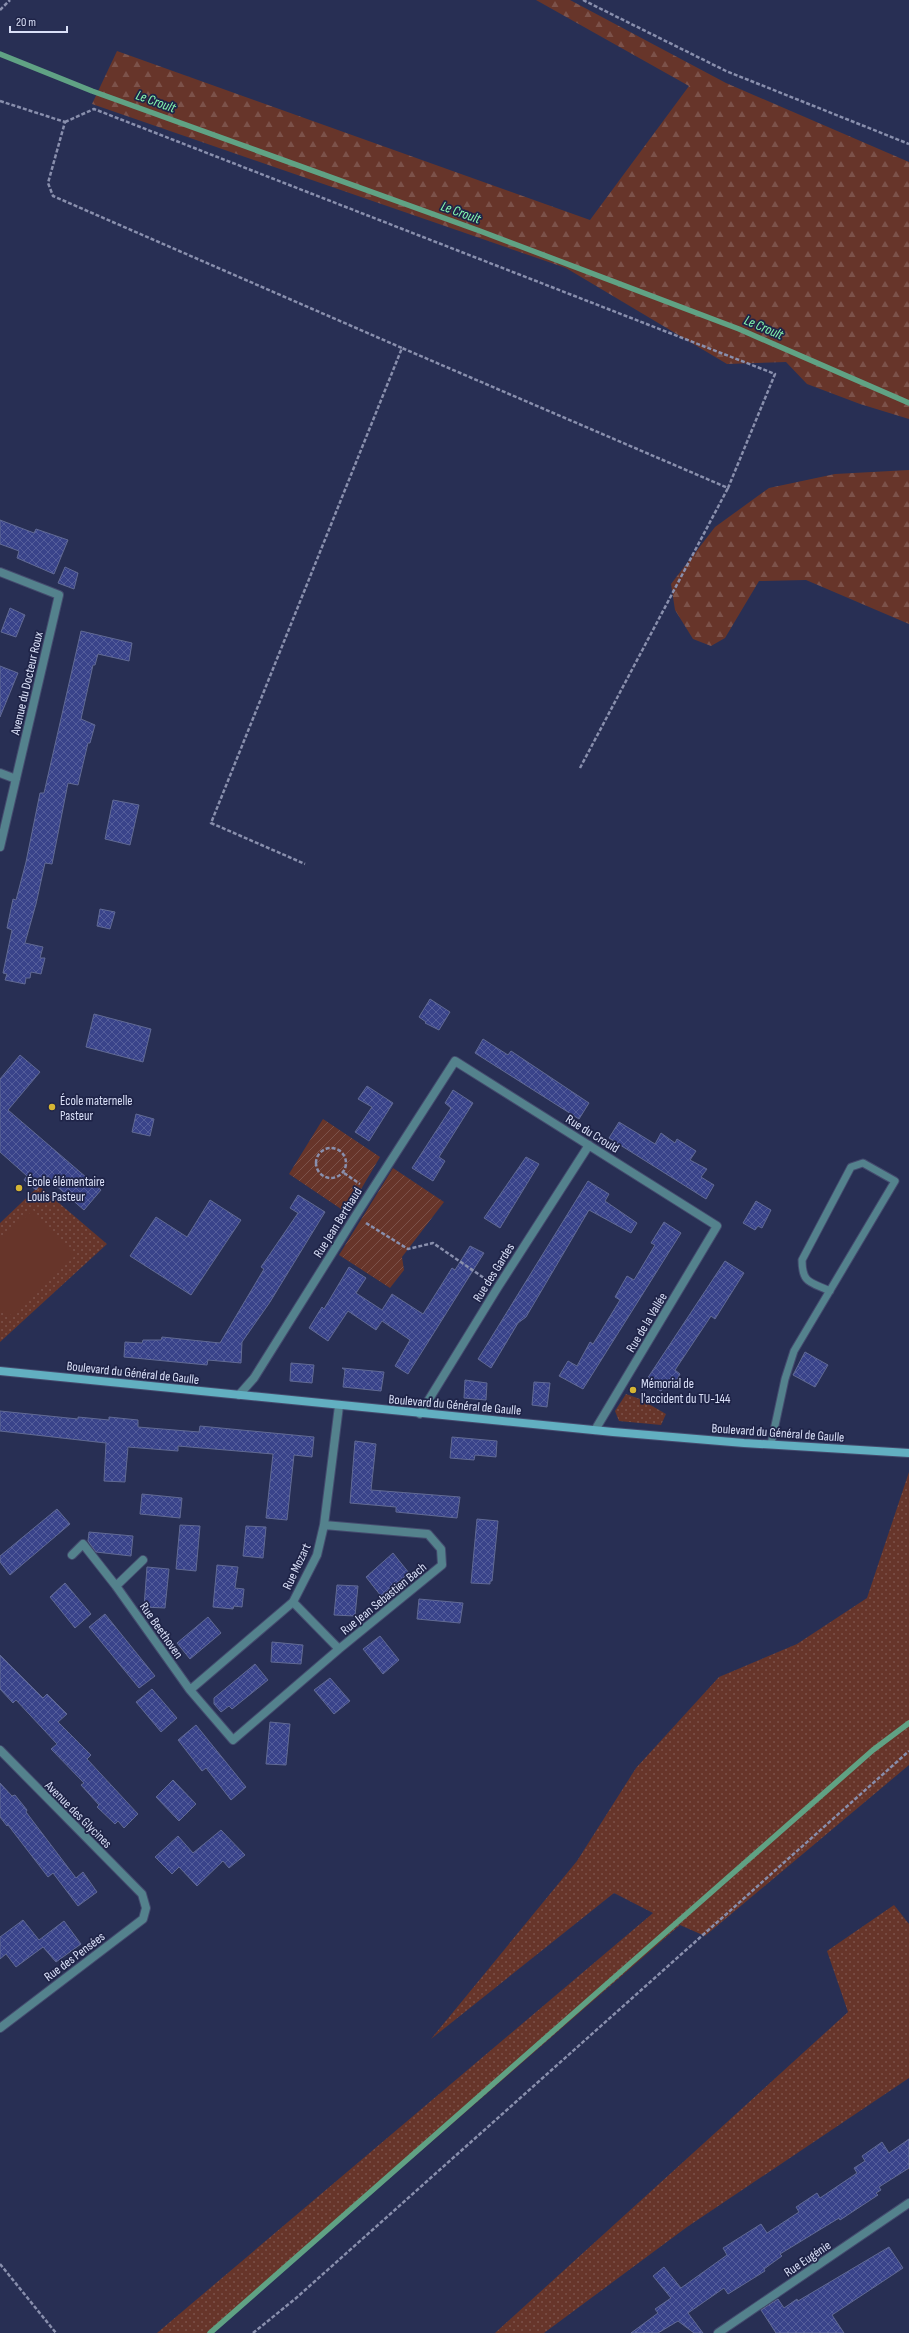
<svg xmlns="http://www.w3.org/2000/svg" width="909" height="2333" viewBox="0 0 909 2333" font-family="'Sofia Sans Condensed',sans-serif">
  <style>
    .grass { fill: url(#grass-dots) }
    .forest { fill: url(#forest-firs) }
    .garden { fill: url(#garden-furrows) }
    .pitch { fill: #67352a }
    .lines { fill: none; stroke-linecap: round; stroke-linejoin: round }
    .stream { stroke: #60a284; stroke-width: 5.5 }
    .building { fill: url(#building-cross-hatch); stroke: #616a94 }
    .lane-casing { stroke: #444b6e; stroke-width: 9 }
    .street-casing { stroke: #444b6e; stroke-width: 10 }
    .secondary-casing { stroke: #444b6e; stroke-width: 10 }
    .path { stroke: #898fad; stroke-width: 2.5; stroke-dasharray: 4 2; stroke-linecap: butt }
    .lane { stroke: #54828d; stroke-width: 7 }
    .street { stroke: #54828d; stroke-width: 8 }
    .secondary { stroke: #62afc1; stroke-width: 8 }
    .poi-dot { fill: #d5b534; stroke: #1f2448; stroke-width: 1.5 }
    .labels { text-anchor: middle; stroke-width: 3.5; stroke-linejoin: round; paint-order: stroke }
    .street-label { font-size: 13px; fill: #dae0f8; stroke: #1f2448 }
    .poi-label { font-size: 13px; fill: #dae0f8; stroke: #1f2448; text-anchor: start }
    .water-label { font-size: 14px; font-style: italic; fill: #85f9af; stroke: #1f2448 }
  </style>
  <defs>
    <pattern id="grass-dots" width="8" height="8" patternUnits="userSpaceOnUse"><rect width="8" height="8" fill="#67352a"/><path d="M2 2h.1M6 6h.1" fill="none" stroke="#7c524a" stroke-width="1.8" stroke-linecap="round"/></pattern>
    <pattern id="forest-firs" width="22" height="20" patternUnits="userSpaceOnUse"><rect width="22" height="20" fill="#67352a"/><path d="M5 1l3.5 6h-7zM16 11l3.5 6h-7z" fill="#7c524a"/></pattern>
    <pattern id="garden-furrows" width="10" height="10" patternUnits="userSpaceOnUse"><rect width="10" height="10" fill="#67352a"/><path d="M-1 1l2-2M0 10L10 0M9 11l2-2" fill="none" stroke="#7c524a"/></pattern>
    <pattern id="building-cross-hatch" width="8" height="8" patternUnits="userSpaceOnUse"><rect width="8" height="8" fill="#39438a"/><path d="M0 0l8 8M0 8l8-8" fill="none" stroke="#555e9b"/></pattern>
  </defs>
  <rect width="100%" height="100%" fill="#282f54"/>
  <path class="grass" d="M39,1186L107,1244L0,1342V1223Z
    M626,1394L640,1399L666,1414L661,1425L619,1421L615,1411Z
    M909,1472V1765L705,1936L680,1925L212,2333H157L653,1913L614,1893L431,2039L577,1861L636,1768L719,1677L797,1644L867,1598Z
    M894,1905L909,1924V2078L687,2227L544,2333H495L848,2012L827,1951Z"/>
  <path class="forest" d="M536,0H570L726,83L909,162V419L860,404L807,384L786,362L727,364L566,268L92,104L117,51L590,220L689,86Z
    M909,470V624L806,580L759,581L725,638L711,646L693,639L675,610L671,584L715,527L769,488L835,474Z"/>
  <path class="garden" d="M323,1119L380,1157L347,1213L289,1174Z
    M393,1168L444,1202L402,1257L404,1270L390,1288L339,1255Z"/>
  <path class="pitch" d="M33,1210L75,1256L8,1317L0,1308V1241Z"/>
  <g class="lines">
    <path class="stream" d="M0,54L92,91L480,231L739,329L909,403
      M210,2333L873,1750L909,1723"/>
  </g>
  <path class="building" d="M0,520L34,533L36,529L68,540L54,574L17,558L19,551L0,544Z
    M65,567L78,573L74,589L58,583Z
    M10,608L25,615L16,637L1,632Z
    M81,631L132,643L129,661L98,654L95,665H93L81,719L95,725L90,743H88L78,785L68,783L52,864L45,863L36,904L25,943L43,947L40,958H45L41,974L31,972L30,978H26L25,984L5,980L7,974L3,973L12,930L7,928L13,899L16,900L26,862L40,793H44Z
    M0,666L18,673L0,717Z
    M113,800L139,805L130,845L105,839Z
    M100,909L115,912L110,929L97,926Z
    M430,999L450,1012L439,1030L425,1023L426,1022L419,1017Z
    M94,1014L151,1029L143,1062L86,1047Z
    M483,1039L508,1055L511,1051L589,1103L579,1119L475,1053Z
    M20,1055L40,1072L8,1110L101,1190L84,1210L46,1177L36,1190L24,1180L27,1176L0,1152V1079Z
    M367,1086L393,1103L369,1141L355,1132L372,1107L358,1099Z
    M453,1090L473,1103L439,1157L445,1161L433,1181L412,1168L451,1108L445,1103Z
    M136,1114L154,1119L150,1136L132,1132Z
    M619,1122L655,1144L661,1133L675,1143L677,1139L696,1151L690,1160L707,1169L701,1177L714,1185L706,1199L609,1138Z
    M526,1157L539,1164L500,1228L484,1218Z
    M588,1181L609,1194L605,1201L637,1223L631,1233L589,1210L526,1317L518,1323L491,1368L478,1359Z
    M298,1195L325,1212L270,1302L242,1342L241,1363L208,1360L207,1365L124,1357L125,1342L142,1343L143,1340H161L162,1337L220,1343L264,1269L261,1267L298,1213L290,1208Z
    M210,1200L241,1220L191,1295L130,1256L156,1217L187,1237Z
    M756,1201L771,1210L762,1228L758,1226L755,1230L743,1223Z
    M664,1222L681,1233L583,1389L559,1376L568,1361L577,1366L590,1342L593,1344L620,1300L615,1297L627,1276L634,1280L655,1245L651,1243Z
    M470,1246L484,1253L408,1374L395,1366L410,1340L382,1321L376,1330L348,1311L328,1341L309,1328L322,1307L324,1309L349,1267L366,1278L356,1293L382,1310L392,1294L423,1314L452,1268L455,1270Z
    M725,1261L744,1273L715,1319L711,1316L675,1370L680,1374L672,1388L666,1385L661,1391L651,1385L652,1382L647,1379Z
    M805,1352L828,1365L815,1387L793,1375Z
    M291,1363L314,1365L312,1383L290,1381Z
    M342,1368L384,1372L381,1391L343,1387L345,1370Z
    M465,1380L487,1383L486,1400L464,1398Z
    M534,1382L550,1383L547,1407L532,1405Z
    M0,1411L78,1419V1417L109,1420V1417L138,1420V1427L199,1432L200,1426L314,1437L312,1457L294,1455L287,1520L266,1518L273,1454L178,1446V1451L128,1447L125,1482L104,1481L106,1443L0,1431Z
    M452,1437L497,1441L496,1457L475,1455L474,1460L450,1458Z
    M355,1441L376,1444L371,1490L460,1497L457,1518L396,1512V1507L350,1503Z
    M142,1494L182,1498L180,1518L140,1514Z
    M57,1509L70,1524L10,1575L0,1562V1556Z
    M477,1519L498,1521L492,1581H490V1584L471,1583Z
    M180,1525L200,1526L196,1571L176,1569Z
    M246,1526L266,1527L263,1558L243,1556Z
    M89,1532L133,1536L131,1556L96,1552L88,1541Z
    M393,1553L409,1573L381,1596L366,1577Z
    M217,1565L238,1567L235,1588L244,1589L242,1607L234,1606L233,1609L213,1607Z
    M147,1567L169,1569L165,1608L144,1607Z
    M65,1583L91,1614L75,1628L50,1597Z
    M337,1585L358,1586L355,1616L334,1615Z
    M419,1599L463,1603L460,1623L417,1619Z
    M105,1614L155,1676L139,1688L89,1627Z
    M208,1617L221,1633L190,1659L177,1643Z
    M380,1636L399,1660L383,1674L363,1649Z
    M272,1642L303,1645L301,1664L271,1662Z
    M0,1655L43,1698L47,1694L67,1714L58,1722L91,1755L87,1759L138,1814L124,1828L118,1821L115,1824L97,1807L99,1805L81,1785L84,1783L51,1749L57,1744L16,1700L13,1703L0,1689Z
    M255,1664L268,1680L232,1709L229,1706L221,1712L214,1704V1698Z
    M330,1678L350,1701L334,1714L314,1690Z
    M152,1689L177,1718L161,1732L136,1702Z
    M270,1722L290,1724L286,1765L266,1764Z
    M196,1725L246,1787L231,1800L206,1768L202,1771L178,1740Z
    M173,1780L196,1804L179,1821L156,1797Z
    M0,1783L12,1796L15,1795L27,1810L26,1812L76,1878L83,1872L97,1892L78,1906L53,1873L48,1877L8,1825L7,1826L0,1817Z
    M221,1830L245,1855L229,1868L223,1861L197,1886L179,1867L172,1874L155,1857L178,1836L193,1853Z
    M23,1920L39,1940L64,1921L81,1944L56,1962L43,1947L16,1967L6,1954L0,1959V1937Z
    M909,2139V2168L879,2187L881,2190L876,2193L878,2195L840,2220L839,2218L780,2254L782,2256L764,2269L765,2271L728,2294L724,2288L688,2313L703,2333H694L678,2321L658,2333H631L658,2313L655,2309L671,2298L653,2276L664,2267L681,2288L727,2255L723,2248L761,2224L767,2233L799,2212L796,2207L817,2193L820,2198L857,2173L854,2168L865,2161L862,2156L882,2142L889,2153Z
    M889,2247L903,2268L832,2315L844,2333H776L761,2310L778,2299L784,2308L797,2299L798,2301Z"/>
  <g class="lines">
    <g class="lane-casing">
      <path id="lane" d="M771,1444L785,1379L794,1351L895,1181L863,1163L851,1167L802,1260C802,1284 811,1282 830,1291"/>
    </g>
    <g class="street-casing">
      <path id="street" d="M0,572L59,595L0,847
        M0,773L16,779
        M239,1395L254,1378L356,1215L455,1061L717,1226L595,1430
        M420,1414L498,1287L589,1145
        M72,1555L83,1544L116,1586L190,1690L233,1740L339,1649L442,1565L441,1549L428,1534L324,1525
        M116,1586L143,1560
        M293,1602L339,1649
        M190,1690L293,1602L317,1555L324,1525L339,1406
        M0,1750L142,1894L146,1908L143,1919L0,2028
        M718,2333L909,2203"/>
    </g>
    <g class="secondary-casing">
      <path id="secondary" d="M0,1371L613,1432L744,1443L909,1453"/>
    </g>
    <path class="path" d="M583,0L726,71L909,144
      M0,10L10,0
      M0,101L65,122L48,183L53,196L402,348L211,823L305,864
      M65,122L94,109L775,374L728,488L402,348
      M580,768L728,488
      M316 1163a15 15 0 1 1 30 0a15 15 0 1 1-30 0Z
      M344,1173L360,1184
      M366,1223L408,1249L433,1243L487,1280
      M0,2264L56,2333
      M253,2333L295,2299L909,1751"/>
    <use href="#lane" class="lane"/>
    <use href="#street" class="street"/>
    <use href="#secondary" class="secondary"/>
  </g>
  <g class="poi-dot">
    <circle cx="52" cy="1107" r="4"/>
    <circle cx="19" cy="1188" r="4"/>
    <circle cx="633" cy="1390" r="4"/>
  </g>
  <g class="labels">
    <g class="street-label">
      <text transform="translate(26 683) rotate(-77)" y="5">Avenue du Docteur Roux</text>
      <text transform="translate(593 1133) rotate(32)" y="5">Rue du Crould</text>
      <text transform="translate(337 1222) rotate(-58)" y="5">Rue Jean Berthaud</text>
      <text transform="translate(493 1272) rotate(-58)" y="5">Rue des Gardes</text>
      <text transform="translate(646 1322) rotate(-59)" y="5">Rue de la Vallée</text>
      <text transform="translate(133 1372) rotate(6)" y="5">Boulevard du Général de Gaulle</text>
      <text transform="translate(455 1404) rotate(5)" y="5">Boulevard du Général de Gaulle</text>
      <text transform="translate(778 1432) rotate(4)" y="5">Boulevard du Général de Gaulle</text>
      <text transform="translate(296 1566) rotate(-65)" y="5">Rue Mozart</text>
      <text transform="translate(383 1598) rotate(-39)" y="5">Rue Jean Sebastien Bach</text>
      <text transform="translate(162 1630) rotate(55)" y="5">Rue Beethoven</text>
      <text transform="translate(79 1814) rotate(45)" y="5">Avenue des Glycines</text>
      <text transform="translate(74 1956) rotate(-37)" y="5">Rue des Pensées</text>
      <text transform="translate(807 2258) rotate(-34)" y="5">Rue Eugénie</text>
    </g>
    <g class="poi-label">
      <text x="60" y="1105">École maternelle<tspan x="60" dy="15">Pasteur</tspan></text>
      <text x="27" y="1186">École élémentaire<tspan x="27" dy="15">Louis Pasteur</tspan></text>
      <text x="641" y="1388">Mémorial de<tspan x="641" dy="15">l'accident du TU-144</tspan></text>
    </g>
    <g class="water-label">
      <text transform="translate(156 101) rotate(20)" y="5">Le Croult</text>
      <text transform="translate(461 212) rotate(20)" y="5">Le Croult</text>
      <text transform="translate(764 327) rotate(23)" y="5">Le Croult</text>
    </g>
  </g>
  <path d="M10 26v6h57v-6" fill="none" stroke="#dae0f8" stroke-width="2"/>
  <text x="16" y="26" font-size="12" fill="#dae0f8" stroke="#1f2448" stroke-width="3" paint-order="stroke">20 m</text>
</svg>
